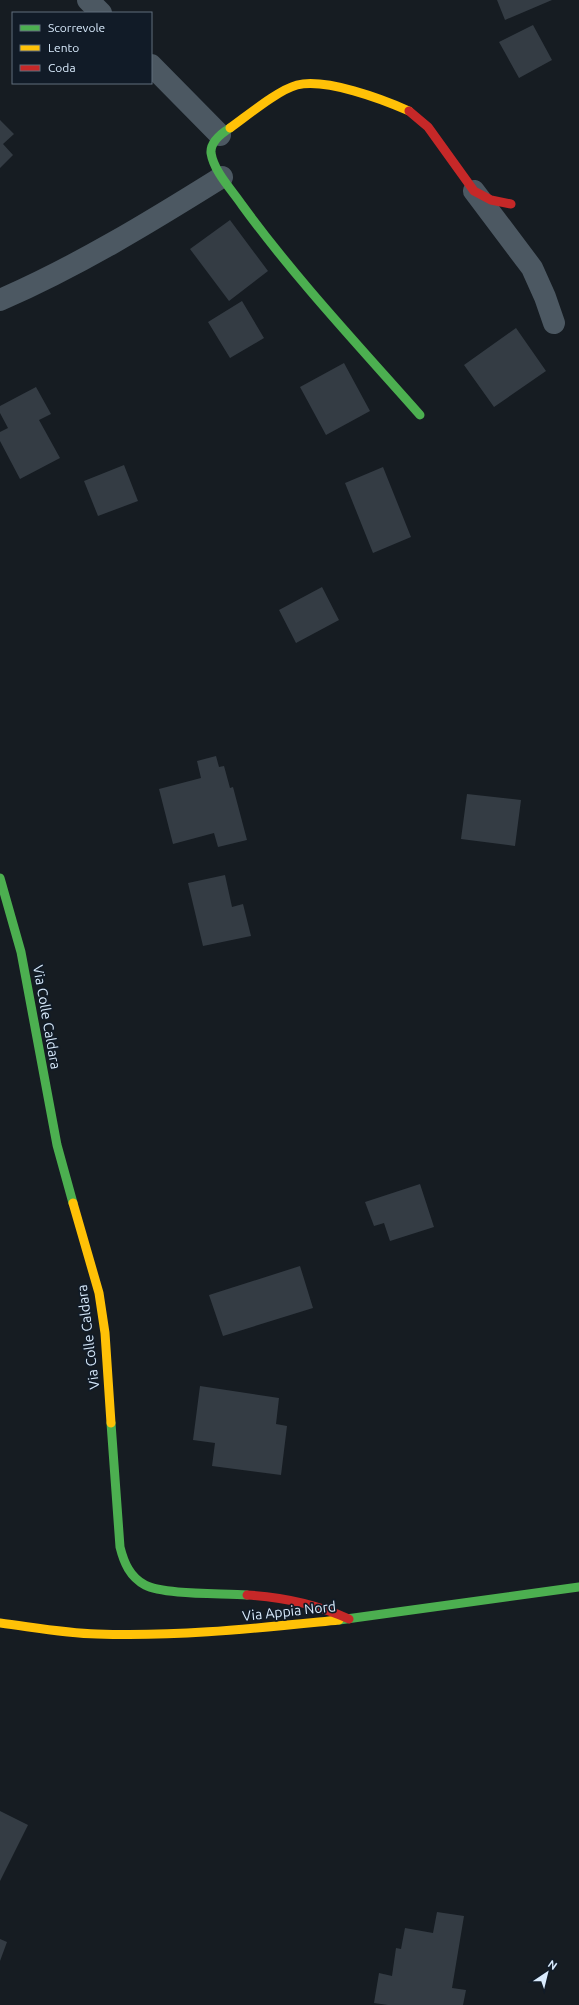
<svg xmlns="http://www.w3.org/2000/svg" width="579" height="2005" viewBox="0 0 579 2005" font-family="Ubuntu,sans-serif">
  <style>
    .building { fill: #343c44 }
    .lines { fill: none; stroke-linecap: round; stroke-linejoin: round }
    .street { stroke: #4c5862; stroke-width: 22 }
    .fast { stroke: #4caf50; stroke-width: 9 }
    .slow { stroke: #ffc107; stroke-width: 9 }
    .jam { stroke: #c62828; stroke-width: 9 }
    .labels { text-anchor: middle; stroke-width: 3.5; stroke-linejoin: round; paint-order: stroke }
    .street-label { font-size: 14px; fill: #d9ebfd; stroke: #111b27 }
  </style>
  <rect width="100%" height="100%" fill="#161c22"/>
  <path class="building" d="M497,0H552L505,20Z
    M533,25L552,60L519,78L499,42Z
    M0,120L14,134L3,144L13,155L0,168Z
    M230,220L268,271L229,301L190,249Z
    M242,301L264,338L230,358L208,322Z
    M516,328L546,371L494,407L464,365Z
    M344,363L370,411L326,435L300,387Z
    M36,387L51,414L39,420L60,458L20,479L0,441V432L8,428L0,413V406Z
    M124,465L138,501L98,516L84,481Z
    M383,467L411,537L373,553L345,483Z
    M322,587L339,620L296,643L279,610Z
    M216,756L219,767L224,766L230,788L233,787L247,840L218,847L214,833L173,844L159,789L201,778L197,761Z
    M467,794L521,800L515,846L461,839Z
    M225,875L232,907L243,904L251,936L203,946L188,883Z
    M420,1184L434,1227L390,1241L384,1223L374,1226L365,1202Z
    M300,1266L313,1308L223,1336L209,1295Z
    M200,1386L279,1398L276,1424L287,1426L281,1475L212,1466L215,1443L193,1440Z
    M0,1811L28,1825L0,1881Z
    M437,1912L464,1916L452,1988L466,1990L463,2005H388L374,2003L379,1973L392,1976L396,1948L401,1949L405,1928L433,1933Z
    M0,1939L7,1942L0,1961Z"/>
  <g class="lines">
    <path class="street" d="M88,0L101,13
      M151,65L220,135
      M474,191L532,268L545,297L554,323
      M0,300C78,266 150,222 222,177"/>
    <path class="fast" d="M230,128C222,133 210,142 211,153C214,172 232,190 242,205C296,279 359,346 420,415
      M0,878L21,952L57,1145L73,1203
      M111,1423L120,1547C124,1563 130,1577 145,1585C164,1595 223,1593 247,1595
      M339,1620L579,1587"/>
    <path class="slow" d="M230,128C247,116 278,90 297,85C326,78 382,99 409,111
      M73,1203L99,1293L105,1333L111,1423
      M0,1623C32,1627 64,1633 97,1634C178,1637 258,1628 339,1620"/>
    <path class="jam" d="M409,111L428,127L474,191L491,200L511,204
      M247,1595C283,1597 316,1604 349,1619"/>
  </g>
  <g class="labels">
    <g class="street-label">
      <text transform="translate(47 1017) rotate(80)" y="5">Via Colle Caldara</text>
      <text transform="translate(88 1337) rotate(-97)" y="5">Via Colle Caldara</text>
      <text transform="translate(289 1611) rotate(-6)" y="5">Via Appia Nord</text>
    </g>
  </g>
  <rect x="12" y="12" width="140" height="72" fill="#111b27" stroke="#616e7d"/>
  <rect x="20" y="25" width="20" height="6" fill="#4caf50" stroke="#616e7d"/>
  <text x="48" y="32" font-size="12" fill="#d9ebfd">Scorrevole</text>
  <rect x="20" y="45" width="20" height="6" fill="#ffc107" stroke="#616e7d"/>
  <text x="48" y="52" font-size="12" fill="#d9ebfd">Lento</text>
  <rect x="20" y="65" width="20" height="6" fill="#c62828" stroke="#616e7d"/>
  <text x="48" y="72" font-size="12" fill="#d9ebfd">Coda</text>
  <g transform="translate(547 1973) rotate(35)" stroke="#111b27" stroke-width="3" paint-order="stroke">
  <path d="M0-3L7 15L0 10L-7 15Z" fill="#d9ebfd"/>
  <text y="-6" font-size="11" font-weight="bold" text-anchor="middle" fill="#d9ebfd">N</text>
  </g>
</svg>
